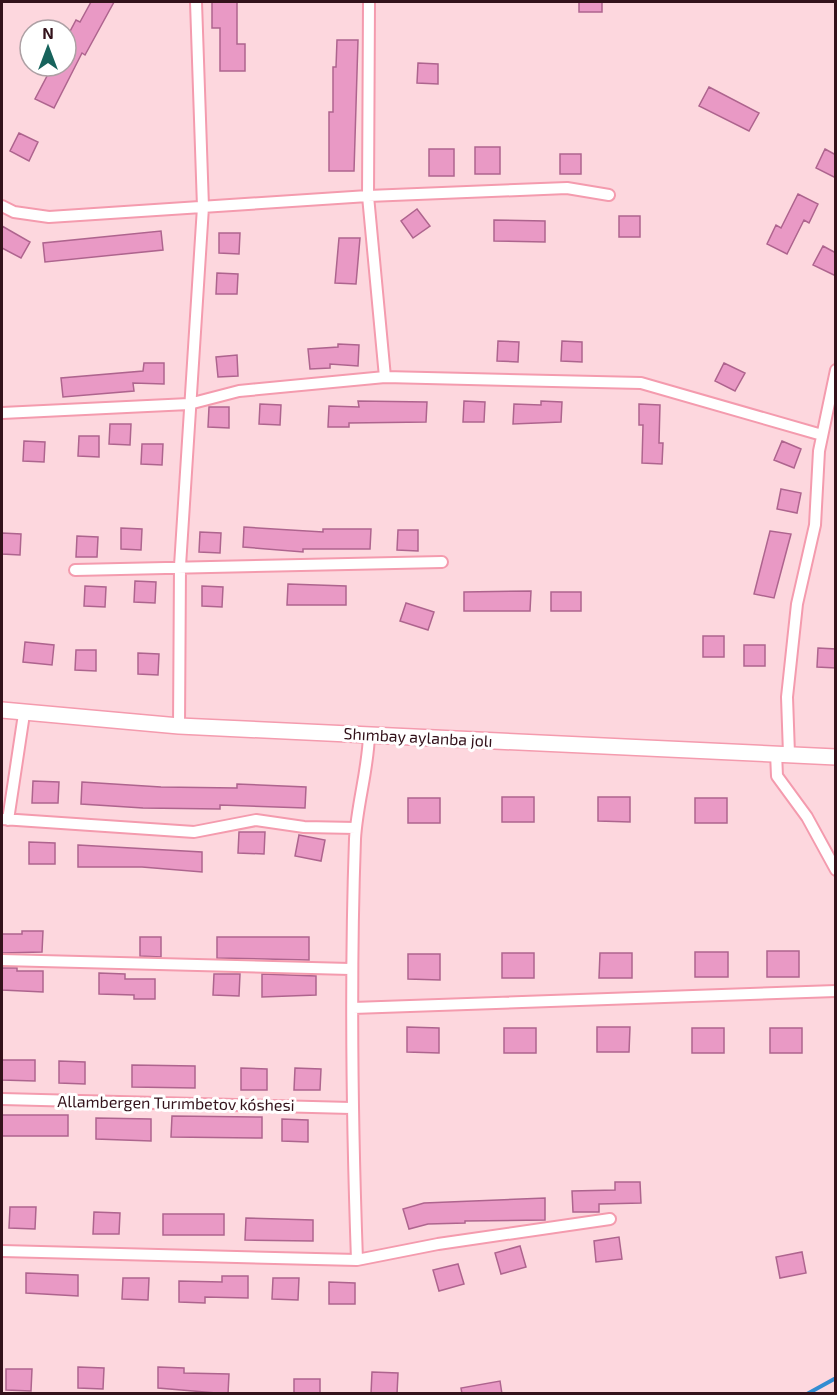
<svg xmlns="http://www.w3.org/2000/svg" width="837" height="1395" viewBox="0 0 837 1395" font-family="'Exo 2',sans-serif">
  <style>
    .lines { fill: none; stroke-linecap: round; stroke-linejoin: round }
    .stream { stroke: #338dd2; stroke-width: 4 }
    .building { fill: #e999c5; stroke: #ae648e; stroke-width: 1.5 }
    .street-casing { stroke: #f49bae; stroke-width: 14 }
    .secondary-casing { stroke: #f49bae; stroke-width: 18 }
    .street { stroke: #fff; stroke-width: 10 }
    .secondary { stroke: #fff; stroke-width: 15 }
    .labels { text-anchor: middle; stroke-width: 6; stroke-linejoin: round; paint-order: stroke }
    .street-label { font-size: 16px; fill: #33121b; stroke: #fff }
  </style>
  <rect width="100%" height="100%" fill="#fdd7de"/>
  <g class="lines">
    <path class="stream" d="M807,1394L836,1378"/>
  </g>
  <path class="building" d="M91,2H114L85,55L82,53L54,108L35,99L47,76L44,74L48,66H66V39L76,20L80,22Z
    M212,2H237V44H245V71H220V28H212Z
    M579,2H602V12H579Z
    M337,40H358L354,171H329V112H333V67H336Z
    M418,63L438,64V84L417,83Z
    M709,87L759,113L749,131L699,106Z
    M19,133L38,142L29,161L10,151Z
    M475,147H500V174H475Z
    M429,149H454V176H429Z
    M825,149L836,155V178L816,168Z
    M560,154H581V174H560Z
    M798,194L818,204L809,223L804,220L787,254L767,244L776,225L781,228Z
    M417,209L430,226L413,238L401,221Z
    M619,216H640V237H619Z
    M494,220L545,221V242L494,241Z
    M2,226L30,242L21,258L2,248Z
    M161,231L163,250L45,262L43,243Z
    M219,233H240L239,254L219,253Z
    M339,238H360L356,284L335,283Z
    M823,246L836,253V276L813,265Z
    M217,273L238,274L237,294H216Z
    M498,341L519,342L518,362L497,361Z
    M562,341L582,342V362L561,361Z
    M338,344L359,345L358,366L330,364V368L310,369L308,349L338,347Z
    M237,355L238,376L218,377L216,357Z
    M144,363H164V384L133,383L134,391L63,397L61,378L143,371Z
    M724,363L745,373L735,391L715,381Z
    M358,401L427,402L426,422L349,423V427H328L329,406L359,407Z
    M464,401L485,402L484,422H463Z
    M541,401L562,402L561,422L513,424L514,404L541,405Z
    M260,404L281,405L280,425L259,424Z
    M639,404L660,405L659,443H663L662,464L642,463L643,425H639Z
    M209,407H229V428L208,427Z
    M110,424H131L130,445L109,444Z
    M79,436H99V457L78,456Z
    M24,441L45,442L44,462L23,461Z
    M782,441L801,449L794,468L774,460Z
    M142,444H163L162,465L141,464Z
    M781,489L801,493L797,513L777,509Z
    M244,527L323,532V529H371L370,549H303V552L243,547Z
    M121,528L142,529L141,550L121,549Z
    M398,530H418V551L397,550Z
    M770,531L791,534L774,598L754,594Z
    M200,532L221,533L220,553L199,552Z
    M2,533L21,534L20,555L2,554Z
    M77,536L98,537L97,557H76Z
    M135,581L156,582L155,603L134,602Z
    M288,584L346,586V605H287Z
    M85,586L106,587L105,607L84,606Z
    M202,586L223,587L222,607L202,606Z
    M531,591L530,611H464V592Z
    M551,592H581V611H551Z
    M406,603L434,612L428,630L400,621Z
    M703,636H724V657H703Z
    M25,642L54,645L52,665L23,662Z
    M744,645H765V666H744Z
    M818,648L836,649V668L817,667Z
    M76,650H96V671L75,670Z
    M138,653L159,654L158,675L138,674Z
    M33,781L59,782L58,803H32Z
    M82,782L161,787L237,788V784L306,787L305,808L220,805V809L143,808L81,804Z
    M502,797H534V822H502Z
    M598,797H630V822L598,821Z
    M408,798H440V823H408Z
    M695,798H727V823H695Z
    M239,832H265L264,854L238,853Z
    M299,835L325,840L321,861L295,856Z
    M29,842L55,843V864H29Z
    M78,845L202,852V872L142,867H78Z
    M22,931H43L42,952L2,953V934H22Z
    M140,937H161V957L140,956Z
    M217,937H309V960L217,958Z
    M767,951H799V977H767Z
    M695,952H728V977H695Z
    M502,953H534V978H502Z
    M600,953H632V978H599Z
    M408,954H440V980L408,979Z
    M2,968H17V971H43V992L2,990Z
    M99,973L125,974V979H155V999H134V995L99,994Z
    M214,974H240L239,996L213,995Z
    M262,974L316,976V995L262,997Z
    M407,1027L439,1028V1053L407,1052Z
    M597,1027H630L629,1052H597Z
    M504,1028H536V1053H504Z
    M692,1028H724V1053H692Z
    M770,1028H802V1053H770Z
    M2,1060H35V1081L2,1080Z
    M59,1061L85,1062V1084L59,1083Z
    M132,1065L195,1066V1088L132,1087Z
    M241,1068L267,1069V1090H241Z
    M295,1068L321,1069L320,1090H294Z
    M2,1115H68V1136H2Z
    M172,1116L262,1117V1138L171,1137Z
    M96,1118L151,1119V1141L96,1139Z
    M282,1119L308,1120V1142L282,1141Z
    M615,1182H640L641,1203L599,1204V1212H573L572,1191L615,1190Z
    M545,1198V1220L465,1221V1223L428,1224L409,1229L403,1209L424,1203Z
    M10,1207H36L35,1229L9,1228Z
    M94,1212L120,1213L119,1234H93Z
    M163,1214H224V1235H163Z
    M246,1218L313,1220V1241L245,1240Z
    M619,1237L622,1259L596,1262L594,1241Z
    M520,1246L526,1267L501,1274L495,1253Z
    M802,1252L806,1273L780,1278L776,1257Z
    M458,1264L464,1284L439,1291L433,1270Z
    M26,1273L78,1275V1296L26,1293Z
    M222,1276H248V1298L205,1297V1303L179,1302V1281L222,1282Z
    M123,1278H149L148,1300L122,1299Z
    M273,1278H299L298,1300L272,1299Z
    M329,1282L355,1283V1304H329Z
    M78,1367L104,1368L103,1389L78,1388Z
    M158,1367L184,1368V1373L229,1374L228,1394L158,1388Z
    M6,1369H32L31,1391L6,1390Z
    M372,1372L398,1373L397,1394H371Z
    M294,1379H320V1394H294Z
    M500,1381L502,1394H462L461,1388Z"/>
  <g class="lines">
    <g class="street-casing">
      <path id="street" d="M369,2L368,196L385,377
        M2,206L14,212L49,217L368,196L567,188L609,195
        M2,413L189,404L239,391L385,377L641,383L822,435
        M75,570L442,562
        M179,726L180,566L203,207L196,2
        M776,753L777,776L807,817L836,870
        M789,754L787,697L797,604L815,525L819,451L836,370
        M2,819L194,832L256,820L304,827L356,828
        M8,820L24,714
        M2,960L350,969
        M353,1008L836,991
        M2,1099L351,1108
        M2,1251L357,1260L438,1244L610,1219
        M357,1260C352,1119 350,979 355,839C357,804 368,770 369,735"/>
    </g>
    <g class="secondary-casing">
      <path id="secondary" d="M2,710L179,726L836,757"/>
    </g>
    <use href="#street" class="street"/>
    <use href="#secondary" class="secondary"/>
  </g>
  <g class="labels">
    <g class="street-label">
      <text transform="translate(418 737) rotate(3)" y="6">Shımbay aylanba jolı</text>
      <text transform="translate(176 1103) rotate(1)" y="6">Allambergen Turımbetov kóshesi</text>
    </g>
  </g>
  <rect width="837" height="1395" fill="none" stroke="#33121b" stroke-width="6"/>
  <g transform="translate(48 48)"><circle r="28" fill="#ffffff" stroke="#ada0a4" stroke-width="1.5"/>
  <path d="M0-4.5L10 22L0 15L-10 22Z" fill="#17635c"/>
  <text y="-9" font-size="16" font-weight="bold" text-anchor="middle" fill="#33121b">N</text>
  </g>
</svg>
